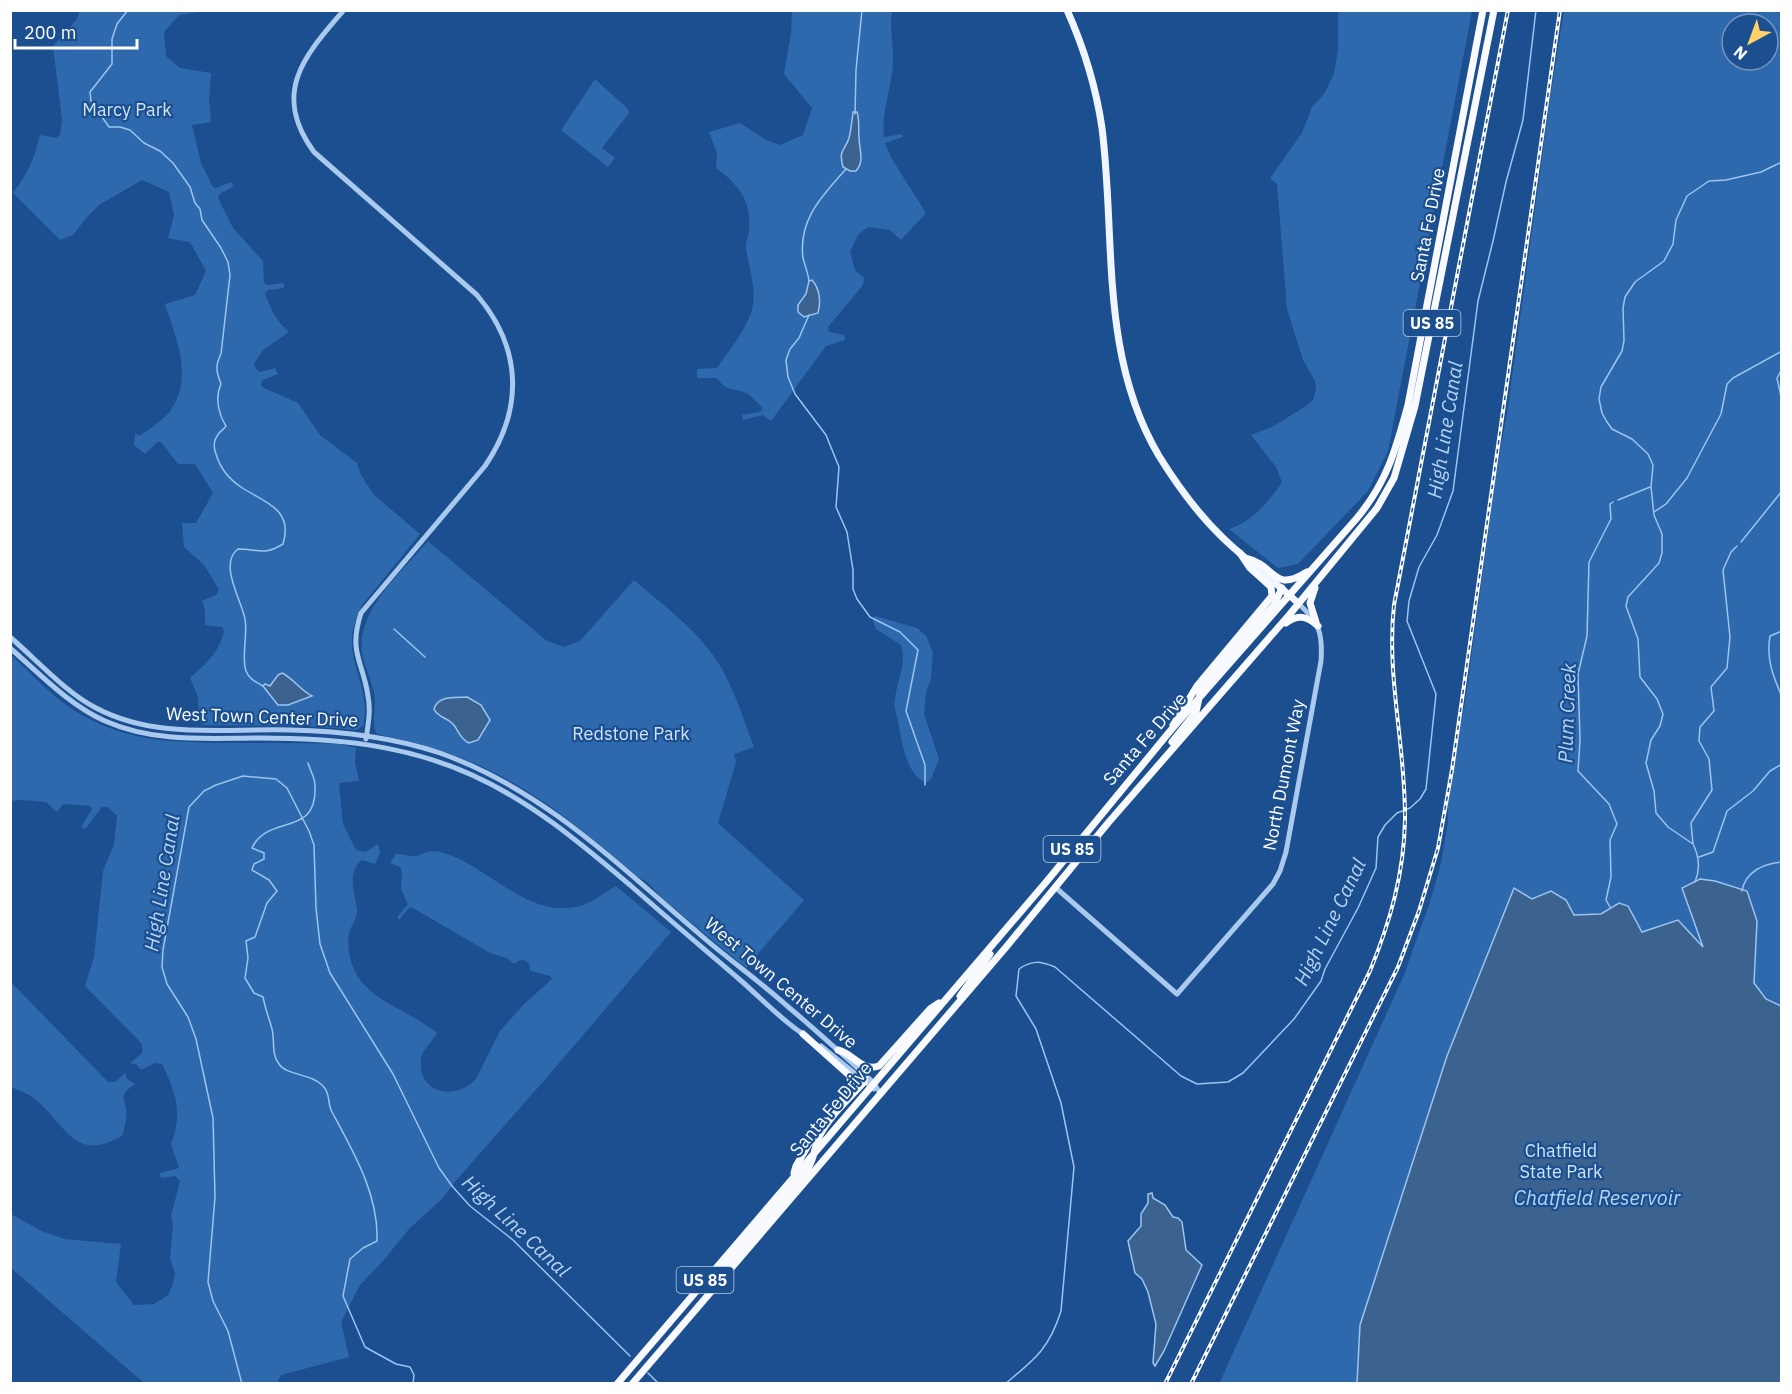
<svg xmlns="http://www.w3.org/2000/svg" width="1792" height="1394" viewBox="0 0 1792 1394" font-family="'IBM Plex Sans',sans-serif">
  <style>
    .green { fill: #2e69ad; fill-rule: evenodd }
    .water { fill: #3c6290; stroke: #9cc4f0; stroke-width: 1.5 }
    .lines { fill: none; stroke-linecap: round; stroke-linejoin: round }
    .stream { stroke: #9cc4f0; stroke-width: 1.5 }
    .tertiary { stroke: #a9c9ee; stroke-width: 5 }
    .primary { stroke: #f0f6ff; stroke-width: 7 }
    .trunk { stroke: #f8faff; stroke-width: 7 }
    .rail-casing { stroke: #fff; stroke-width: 4 }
    .rail { stroke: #1b4f8f; stroke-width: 1.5; stroke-dasharray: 4.5; stroke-linecap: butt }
    .labels { text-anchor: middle; stroke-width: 4.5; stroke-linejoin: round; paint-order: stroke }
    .shield { fill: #1b4f8f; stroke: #bbcadd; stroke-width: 1.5 }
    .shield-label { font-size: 16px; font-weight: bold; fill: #fff }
    .park-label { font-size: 18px; fill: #cfe3fa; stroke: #1b4f8f }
    .street-label { font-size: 18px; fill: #fff; stroke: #1b4f8f }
    .water-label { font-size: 20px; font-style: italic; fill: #b5d3f5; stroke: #1b4f8f }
  </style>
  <rect width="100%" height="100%" fill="#1b4f8f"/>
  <path class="green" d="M79,11H200V12L179,15L164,32L166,56L180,68L211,73L209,100L211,122L192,125L201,163L213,187L216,188L231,182L234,186L220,194L218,198L233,228L263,261L264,282L267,285L284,283V288L268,290L265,294C271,309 276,321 289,332L263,350L254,364L256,369L260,372L275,368L278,374L263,380L261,384L262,387L298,403L320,435L357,463L361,475L374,495L420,534L363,604C358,614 353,625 352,636C350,669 371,690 363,726L357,730L307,726L204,725L199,721L198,697L190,678C205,665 220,651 224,631L222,627L205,625V610L202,601L216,595L219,590L204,565L184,547L182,523H196L213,493L195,464H178L161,442H157L145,454L134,445L135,434L141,435C151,428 163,420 170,411C194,378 176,338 165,304L195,295L206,271L190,242L168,238L174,215L169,192L142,180L99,205L87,217L73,235L60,240L13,193C27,175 35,157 40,135L56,138L60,135L62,120L53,46L77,19Z
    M792,11H892C889,28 894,45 893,62C892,88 881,111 884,137L902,134L903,137L885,143L892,159L926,213L901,240L890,230L868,227L858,235L850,252L855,270L864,278L863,285L828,327L829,332L844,335L845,340L826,346L771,421L763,415L743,420L742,415L760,412L763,408C758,404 754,398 748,394C735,387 727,393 717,378H697V369L717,368C729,350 743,334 751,313C758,292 749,269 746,248C745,242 749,237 749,230C752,201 738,184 716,168L717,153L709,132L740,123L766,140L780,145L803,135L812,108L784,74L791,33Z
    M1338,11H1472L1388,451L1368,491L1298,564L1278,568L1229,529C1250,523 1270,501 1282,482L1276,467L1251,435L1272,427L1306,406L1313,400L1316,390L1315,381L1303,360L1287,309L1277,184L1270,178L1302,133L1312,107L1324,94L1334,74L1338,49Z
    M1564,11H1781V1383L1219,1384L1404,975L1430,902L1441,863L1448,822L1447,781L1465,703L1496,474L1508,407L1550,98ZM1732,24H1768V60H1732Z
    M595,79L628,109L629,113L602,148L615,158L608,167L561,130Z
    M428,541L547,641L564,647L580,641L634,580C665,607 702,633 722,669C736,694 744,721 754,747L734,754L736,762L718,823L804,900L746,968L662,898L647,882L638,877C584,831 531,785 464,759C445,752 426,745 407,741C397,738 385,737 376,733C371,721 377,705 374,692C371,679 364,666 362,652C357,609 403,571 428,541Z
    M875,616L917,628L926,636L933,652L931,678L926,693L924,714L939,759L931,779L926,783C907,775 902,745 899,726C898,717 893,709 895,699C897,680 907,664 901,645L876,629L873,621Z
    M11,655C33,675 54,699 80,714C132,744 177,742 235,743C270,743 305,743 340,744L356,748L355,762L359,781L339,783L343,824L356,850L366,852L377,844L379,847L380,853L375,864L362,860C347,871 354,893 357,908C359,916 351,925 349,934C348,939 348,947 349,952C356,1000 405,1006 437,1033C433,1042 421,1050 421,1060C418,1094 456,1101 476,1079L500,1031L524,1004L552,979L550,976L530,971L529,963C523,959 519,959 514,964L507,958L490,953L413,908H409L399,920L397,917L408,904L401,889L402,872L400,867L390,863L396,854C401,854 408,856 414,856C424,855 427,849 440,852C488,864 527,920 580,906C592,903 605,892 616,886L671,932L549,1075L459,1177L442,1199L409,1229L382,1262L360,1285L341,1322L349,1357L281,1375L277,1383H144L11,1268V1214L42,1231L64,1239L121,1244L116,1282L134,1305L154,1304L168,1295L173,1284L175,1273L170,1259L173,1226L171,1216L180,1181L175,1176L161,1178L160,1173L179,1168L171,1144C183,1113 176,1093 162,1064L155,1063L141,1070L137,1065L130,1063L141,1054L143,1050L141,1043L85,986L94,957L103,871L114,844L117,816L108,807H102L85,829L81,827L92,809L90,806L63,804L57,812L46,802L21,800L11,801Z
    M11,982L108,1082H115L125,1073L127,1079L135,1084L126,1091L123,1098C129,1112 126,1122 122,1136C74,1163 67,1126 35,1099C29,1094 18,1090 11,1087Z"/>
  <path class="water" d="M853,112H857C860,121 858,128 859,137C859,149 865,161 856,171H850L843,167C838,149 845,151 849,138C851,130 852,120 853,112Z
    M812,280C820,289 821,302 818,313L804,317L798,312V305L806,294L809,281Z
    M282,673C294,679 300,690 312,696L288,705H278L263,686L265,684L270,686L278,675Z
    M467,697L481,705L490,720L478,740L469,743C460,739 459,731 453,724C447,717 438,718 434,709C438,695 455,698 467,697Z
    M1700,879L1715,881L1747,891L1757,921L1754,983L1766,999L1781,1006V1383H1357L1360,1325L1447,1056L1514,888L1532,899L1551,891L1566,900L1574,915L1601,914L1619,903L1628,906L1642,932L1678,920L1703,947L1682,888Z
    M1152,1193L1153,1198L1165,1205L1173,1217L1178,1218L1182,1222L1186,1250L1202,1265L1164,1351L1155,1366L1153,1363L1156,1324L1148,1292L1142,1279L1135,1273L1128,1241L1141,1226V1214L1148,1203V1194Z"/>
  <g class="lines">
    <path class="stream" d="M128,10L117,24L112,39V64L90,92L91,101L109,127H120L130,130L144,143L160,151L173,163L190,187L195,203L200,209L202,220L221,248L228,262L230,275L221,354C215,366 216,371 221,384C215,397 218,413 226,426C223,430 219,432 217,436C213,442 214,449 216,454C220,468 229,479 241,487C263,502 294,508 283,544C264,556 259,549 238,549C218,564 242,601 245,619C248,634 241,658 246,671C249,679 256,682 263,686
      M855,114L856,70L862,10
      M809,281C808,273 805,266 803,258C798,219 823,195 846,169
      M809,315L799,338L790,349L786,360L788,377L795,394L826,435L839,467L836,507L847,532L853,570V589L857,599L870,617L900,632L918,650L906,711L925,765V785
      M1782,369L1777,378L1782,401
      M1618,500L1650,487
      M1654,512L1666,504L1687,478L1721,414L1727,384L1733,378L1782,351
      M1741,542L1782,491
      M394,629L425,657
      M1782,631L1770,636C1766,659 1773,676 1782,697
      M308,763C310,770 315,778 315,785C318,839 268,813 252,848L264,853V859L254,864L252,870L269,880L277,891L267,903L255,937L246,941L248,958L245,978L254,993L263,997C265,1008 269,1018 272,1029C275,1040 271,1054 279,1064C287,1076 311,1073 323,1086C331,1094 327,1103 332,1112C353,1151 379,1195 377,1241L363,1248L350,1259L343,1296L365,1347L396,1364L410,1367L414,1375L413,1384
      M1693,844L1691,823L1712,790L1709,759L1699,741L1700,727L1714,711L1711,687L1727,668L1730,637L1723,570L1731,552L1737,546
      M1699,857L1713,852L1727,811L1753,791L1770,771L1782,764
      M1695,882C1700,870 1699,856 1693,844L1668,827L1656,813L1654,791L1646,763L1651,740L1660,726L1663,714L1657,699L1640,677L1638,639L1626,606L1628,597L1659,563L1662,553V534L1654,515L1651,487L1653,465L1648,454L1632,439L1612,429L1607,422L1602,413L1599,399L1601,387L1622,351L1624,341L1623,308L1625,297L1635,282L1664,261L1673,244L1676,220L1687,196L1709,181L1726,180L1761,172L1782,162
      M1742,891C1745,872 1764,863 1782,862
      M1610,907L1606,900L1611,877L1610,840L1617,824L1609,804L1578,771L1580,740L1578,674L1587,636L1589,562L1611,519L1610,504L1613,502
      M648,1373L659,1384
      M242,1384L228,1331L213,1301L208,1282L215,1197L213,1118L196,1039L188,1017L167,984L162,967L163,950L189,807L204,791L216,785L243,776L276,779L287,788L309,831L314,845L316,908L320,944L330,973L393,1074L439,1168L452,1186L470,1206L513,1240L630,1356
      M1005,1384C1035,1359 1049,1349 1061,1311L1074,1167L1061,1103L1036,1029L1016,996L1019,969C1032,960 1040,961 1055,967L1181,1076L1197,1084L1228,1082L1243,1073L1294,1019L1321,981L1325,969L1358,908L1376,868L1378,837L1385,825L1397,813L1410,808L1420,799L1426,789L1436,694L1407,621L1409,601L1419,567L1437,535L1453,491L1478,301L1493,241L1506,182L1523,120L1536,10"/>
    <path class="tertiary" d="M344,10C304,56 271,93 314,152L477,295C522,348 524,409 485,466L361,613C348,653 363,661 368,696C371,711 368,725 366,739
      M10,637C38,661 64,691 96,708C157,740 225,728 290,730C341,731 392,737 440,753C542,789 615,862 696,931C725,957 757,979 786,1005C816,1030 844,1056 873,1082L880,1093
      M10,648C40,674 69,705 105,721C155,743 207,738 260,738C333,738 404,744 472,775C532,802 580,843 630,885C666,917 703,948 739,979C759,996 783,1022 806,1036
      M1055,887L1177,994L1273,884L1280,871L1286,852L1321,661C1323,632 1319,623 1298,603
      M821,1046L874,1089"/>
    <path class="primary" d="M1067,10C1084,48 1096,87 1102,128C1116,239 1099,355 1159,456C1177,485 1198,514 1223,538C1247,561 1274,581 1298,603"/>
    <path class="trunk" d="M1245,558C1277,565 1272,594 1307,572
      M1315,588L1310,603L1316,622
      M1286,623C1298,614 1307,616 1318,626
      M1173,725L1197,686L1272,596L1271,587L1250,568L1240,553
      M1172,742L1196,712L1201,689L1274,605L1282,588
      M960,996L990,954
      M803,1034L850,1076L851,1087L838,1105
      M838,1050C854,1054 861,1072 879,1066L930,1009L939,1003
      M794,1173L796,1166L817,1130L825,1121
      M716,1277L808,1168C815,1158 814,1147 819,1137C829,1116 849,1099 864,1082L865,1075
      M617,1384L1047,881L1171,730L1357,518C1387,482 1396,449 1408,405L1483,10
      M632,1384L1007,946L1108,823L1290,614L1377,508L1394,478L1415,406L1494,10"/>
    <g class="rail-casing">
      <path id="rail" d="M1165,1384L1370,971C1390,922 1404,874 1405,820C1406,748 1386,677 1394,605L1508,10
        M1191,1384L1398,967L1419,911L1438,848L1452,770L1560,10"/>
    </g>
    <use href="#rail" class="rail"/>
  </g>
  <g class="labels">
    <g class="shield">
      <rect x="1403.5" y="310" width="57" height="26" rx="4.5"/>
      <rect x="1043.5" y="836" width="57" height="26" rx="4.5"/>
      <rect x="676.5" y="1267" width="57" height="26" rx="4.5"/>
    </g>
    <g class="shield-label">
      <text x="1432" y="329">US 85</text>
      <text x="1072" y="855">US 85</text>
      <text x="705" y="1286">US 85</text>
    </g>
    <g class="park-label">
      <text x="127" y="116">Marcy Park</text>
      <text x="631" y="740">Redstone Park</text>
      <text x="1561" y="1157">Chatfield<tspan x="1561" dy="21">State Park</tspan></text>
    </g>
    <g class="street-label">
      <text transform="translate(1428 225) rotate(-79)" y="6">Santa Fe Drive</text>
      <text transform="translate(262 717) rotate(2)" y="6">West Town Center Drive</text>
      <text transform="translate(1145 739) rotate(-49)" y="6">Santa Fe Drive</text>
      <text transform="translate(1284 775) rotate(-79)" y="6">North Dumont Way</text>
      <text transform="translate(781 983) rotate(40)" y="6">West Town Center Drive</text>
      <text transform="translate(831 1109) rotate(-50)" y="6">Santa Fe Drive</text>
    </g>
    <g class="water-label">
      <text transform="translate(1445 430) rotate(-81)" y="7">High Line Canal</text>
      <text transform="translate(1567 713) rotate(-88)" y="7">Plum Creek</text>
      <text transform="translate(162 883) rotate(-81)" y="7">High Line Canal</text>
      <text transform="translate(1330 922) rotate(-64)" y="7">High Line Canal</text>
      <text x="1597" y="1205">Chatfield Reservoir</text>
      <text transform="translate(516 1226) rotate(43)" y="7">High Line Canal</text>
    </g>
  </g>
  <rect width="1792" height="1394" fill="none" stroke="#ffffff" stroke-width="24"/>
  <g transform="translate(1750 42) rotate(221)"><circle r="28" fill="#1b4f8f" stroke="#7695bc" stroke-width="1.5"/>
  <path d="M0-4.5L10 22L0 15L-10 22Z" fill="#ffd166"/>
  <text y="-9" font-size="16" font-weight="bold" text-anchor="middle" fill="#ffffff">N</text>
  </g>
  <path d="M15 39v9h122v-9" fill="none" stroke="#ffffff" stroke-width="3"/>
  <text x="24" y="39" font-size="18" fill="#ffffff" stroke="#1b4f8f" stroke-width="4.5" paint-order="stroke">200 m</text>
</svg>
